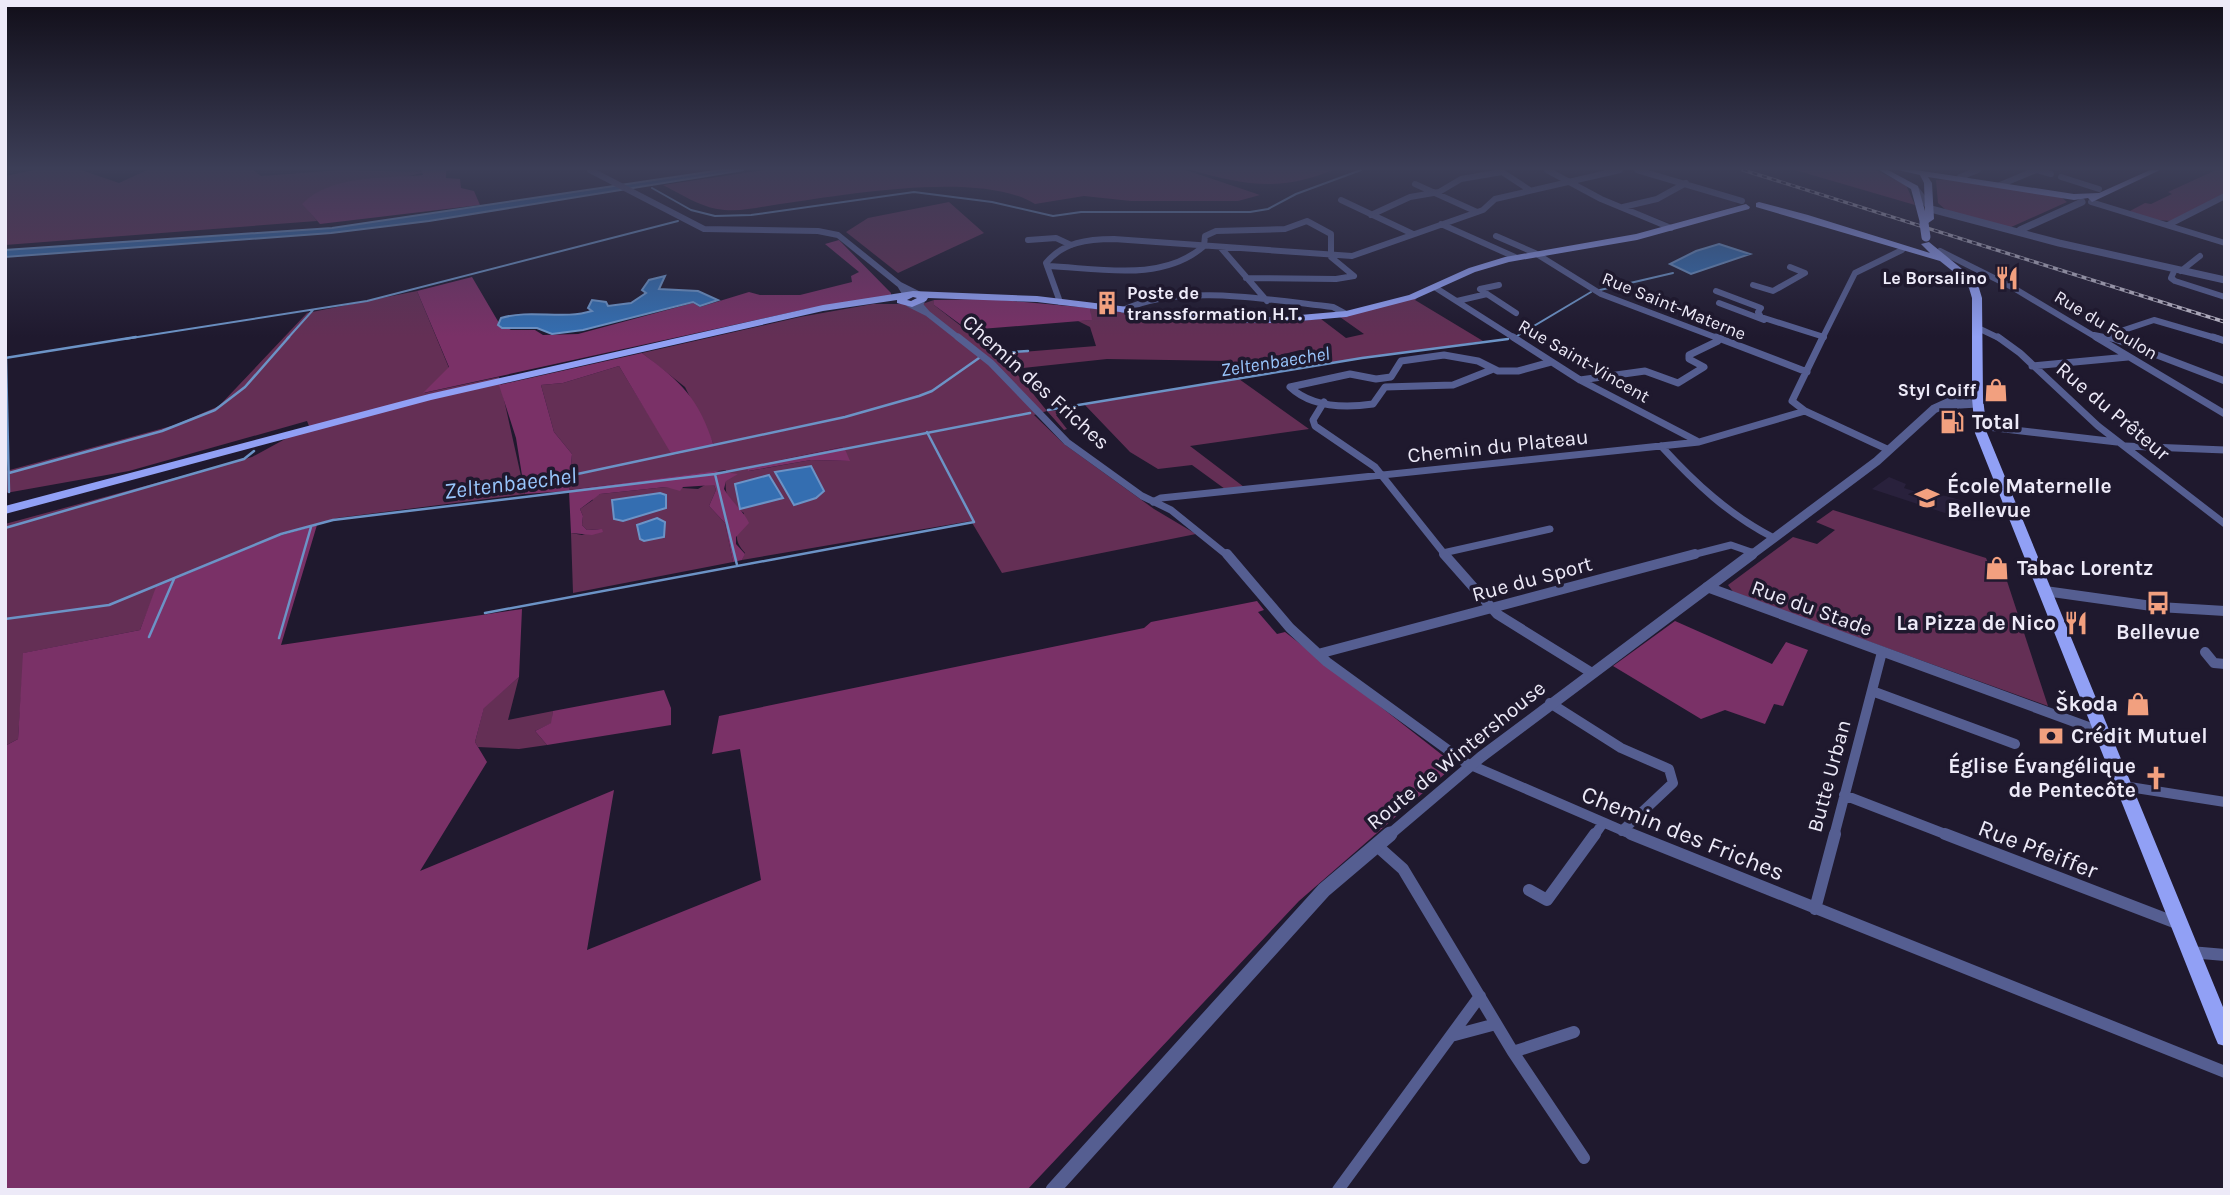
<svg xmlns="http://www.w3.org/2000/svg" width="2230" height="1195" viewBox="0 0 2230 1195" font-family="Karla,sans-serif">
  <style>
    .built { fill: #29213c }
    .green { fill: #642f55; fill-rule: evenodd }
    .forest { fill: #7a3167 }
    .water { fill: #346eb1; stroke: #6c93c6; stroke-width: 2 }
    .lines { fill: none; stroke-linecap: round; stroke-linejoin: round }
    .stream-far1 { stroke: #6c93c6; stroke-width: 2 }
    .stream { stroke: #6c93c6; stroke-width: 2.5 }
    .minor-far3 { stroke: #555e91; stroke-width: 6 }
    .minor-far2 { stroke: #555e91; stroke-width: 7 }
    .minor-far1 { stroke: #555e91; stroke-width: 10 }
    .minor { stroke: #555e91; stroke-width: 12 }
    .tertiary-far3 { stroke: #555e91; stroke-width: 7 }
    .tertiary-far2 { stroke: #555e91; stroke-width: 9 }
    .tertiary-far1 { stroke: #555e91; stroke-width: 11 }
    .tertiary { stroke: #555e91; stroke-width: 15 }
    .primary { fill: #91a0f5; fill-rule: evenodd }
    .rail-casing { stroke: #bbb7c7; stroke-width: 3.5 }
    .rail { stroke: #1f192e; stroke-width: 2; stroke-dasharray: 5; stroke-linecap: butt }
    .primary-bridge { stroke: #91a0f5; stroke-width: 9 }
    .labels { text-anchor: middle; stroke-width: 7; stroke-linejoin: round; paint-order: stroke }
    .far-poi-label { font-size: 18px; font-weight: bold; fill: #edeaf8; stroke: #1f192e; text-anchor: end }
    .far-street-label { font-size: 18px; fill: #edeaf8; stroke: #1f192e }
    .far-water-label { font-size: 19px; font-style: italic; fill: #99c6fd; stroke: #1f192e }
    .street-label { font-size: 21px; fill: #edeaf8; stroke: #1f192e }
    .poi-label { font-size: 21px; font-weight: bold; fill: #edeaf8; stroke: #1f192e; text-anchor: start }
    .water-label { font-size: 23px; font-style: italic; fill: #99c6fd; stroke: #1f192e }
    .near-street-label { font-size: 24px; fill: #edeaf8; stroke: #1f192e }
  </style>
  <rect width="100%" height="100%" fill="#1f192e"/>
  <path class="built" d="M1685,186L1735,200L1736,206L1672,224L1626,207Z
    M1889,477L1906,484L1904,488L1926,495L1928,491L1960,500L1963,519L1872,489Z"/>
  <path class="green" d="M34,170H81L119,183L147,170H253L261,176L341,170L425,172L303,204L317,221L5,245V176Z
    M764,170H1186L1260,195L1238,201H1131L1084,196L1035,204C981,170 843,195 780,204C758,207 739,213 717,209C699,206 679,193 663,185Z
    M1191,170H1333C1280,192 1244,185 1191,170Z
    M1795,170H1876L1906,185L1915,205Z
    M2216,170H2225V194L2172,221L2157,220L2128,212L2145,203L2151,204L2172,194L2168,192Z
    M1946,179L2061,197L2067,202L2009,228L1947,211L1938,203L1936,180Z
    M949,202L984,233L898,273L846,232L868,218Z
    M417,291L449,368L424,393L499,377L525,494L337,518L275,537L157,587L140,630L24,653L18,739L5,746V524L252,457L309,426L307,421L129,471L6,493V471L175,425L219,406L307,313Z
    M1418,297L1415,300L1483,341L1320,365L1306,350H1300L1233,367L1230,361L1107,359L1013,369L1047,411L1078,410L1056,415L1067,429L1064,430L1047,411L1034,415L1064,444L1154,509L1196,534L1002,573L971,521L742,560L745,553C731,537 738,531 744,513C724,501 725,492 726,470L569,490L572,454L554,432L541,385L563,383L619,366L673,455L714,445L685,387L642,353L800,317L873,304H922L934,300V305L997,354L1096,346L1090,327L1078,321L1091,320L1090,308C1166,318 1242,327 1321,319L1346,338L1364,334L1340,317ZM843,447L849,461L811,460L749,471L747,467Z
    M1239,379L1309,429L1190,446L1244,487L1225,489L1192,465L1158,469L1130,452L1084,404Z
    M705,485H714L716,490L709,506L725,523L733,562L573,593L571,533L582,535L601,529L587,530L582,525L583,516L580,509L593,500L591,498L600,494L666,487L698,489Z
    M1833,510L1986,558L1992,572L2005,575L2048,706L1734,593L1728,585L1793,537L1817,544L1835,530L1816,522Z
    M519,677L508,720L553,711L552,723L535,731L547,745L519,749L478,747L475,742L484,707Z"/>
  <path class="forest" d="M421,170H452L446,171V178L460,179L461,188L474,191L480,205L320,224L302,204C332,174 384,179 423,175Z
    M839,240L891,293V297L806,309L423,393L449,367L417,291L472,277L499,323L511,330H535L543,335L578,334L693,303L700,307L749,292L760,295H800L852,282L851,276L859,272L825,244Z
    M991,299L1090,308L1092,320L968,330L934,305V300Z
    M642,353C682,383 698,397 714,446L672,455L619,366L563,383L541,385L554,432L572,454L569,490L715,471L738,474L726,481L724,489C732,503 743,510 749,523L736,537V544L745,554L742,560L733,562L725,523L709,506L716,490L714,485L683,487L680,491L666,487L600,494L580,509L583,516L582,525L587,530L602,529L603,532L592,535L571,533L569,491L525,494L516,438L499,385Z
    M844,447L850,461L811,460L748,471L747,467Z
    M317,525L281,645L522,609L519,677L484,708L475,742L487,762L420,871L614,790L587,950L761,880L740,749L712,754L719,716L1144,628L1151,622L1257,601L1264,610L1258,612L1277,634L1285,632L1455,765L1299,901L1027,1190H5V746L18,739L23,653L140,630L156,587L275,537Z
    M1675,621L1772,664L1786,642L1808,650L1783,706L1774,704L1765,724L1725,710L1701,719L1613,666Z
    M664,690L671,708V725L547,745L535,731L551,723L553,711Z"/>
  <path class="water" d="M721,170H744L429,221L331,233L5,257V250L332,228Z
    M1719,244L1750,254L1691,274L1670,264L1696,251Z
    M665,276L659,289L698,291L718,300L700,306L693,302L583,330L552,334L537,328H502L498,325L501,318C531,309 562,320 592,311L588,308L592,300L606,302L608,306L631,303L646,293L642,290L649,280Z
    M811,466L824,491L816,498L794,505L775,472Z
    M769,475L783,498L740,509L735,484Z
    M660,493L666,495V508L623,521L614,519L612,500Z
    M657,518L665,522L664,537L644,541L640,539L637,525Z"/>
  <g class="lines">
    <path class="stream-far1" d="M652,188L691,210L715,216L751,215L914,192L992,202L1053,216L1081,212H1250L1268,209L1296,194L1361,170
      M1600,290L1673,273
      M1517,336L1591,292
      M125,339L367,301L678,221
      M287,339L313,310"/>
    <path class="stream" d="M997,353L1028,351
      M5,358L136,337
      M6,359L9,492
      M1048,410L1362,358L1508,339
      M9,473L162,431L215,410L245,387L289,337
      M715,474L737,565
      M568,476L845,417L919,396L932,391L979,358
      M5,528L244,459L254,451
      M485,613L974,522L927,432
      M5,619L109,605L281,534L333,520L715,474L1030,413
      M149,637L174,579
      M279,638L311,527"/>
    <path class="minor-far3" d="M590,170L704,229L818,231L838,235L900,285
      M1499,170L1528,189
      M1547,170L1601,199L1671,228
      M1637,170L1742,201
      M2037,170L2051,174
      M2061,177L2099,189
      M1966,180L1960,177L1978,170
      M1415,184L1477,212
      M2000,185L2036,170
      M1341,200L1413,234
      M2091,202L2225,243
      M1623,207L1657,199L1686,183
      M1371,215L1410,197L1439,192L1461,179L1502,172
      M1441,224L1515,257
      M2168,225L2225,196
      M1496,236L1535,253L1601,294L1720,339
      M1028,240L1056,238L1071,245
      M1204,246L1205,236L1216,231L1285,229L1307,221L1331,234V257L1354,276L1336,279L1246,278
      M1221,248L1267,301
      M1940,251L2012,287L2099,339
      M1047,266C1098,268 1162,283 1204,246
      M2175,269L2171,278L2175,281L2225,297
      M2181,271L2200,256
      M1753,285L1773,291L1805,273L1790,267
      M1436,288L1516,339
      M1716,291L1761,308L1758,312L1761,317L1824,337
      M1487,294L1480,289L1499,285
      M906,295L900,285L918,294
      M1457,301L1487,294L1516,313
      M1060,302L1046,263C1063,242 1088,239 1114,239L1352,256L1483,210L1495,199L1620,170
      M1719,303L1764,320
      M909,304L927,313L920,305L922,301
      M1123,310C1181,283 1270,300 1333,307L1346,314
      M927,313L960,339
      M1978,328L2001,339
      M2094,335L2114,339
      M2106,336L2154,320L2219,339
      M1822,339L1855,273L1902,250"/>
    <path class="minor-far2" d="M958,337L991,363L1067,442L1142,496L1171,510L1228,556
      M1513,337L1580,380L1697,441
      M1716,337L1807,372
      M1823,337L1792,401L1805,411L1889,450
      M1998,337L2020,353L2098,426L2225,524
      M2096,337L2225,414
      M2110,337L2225,381
      M2213,337L2225,341
      M2032,366L2128,357
      M1491,370L1453,385L1385,387L1373,404C1345,408 1311,407 1290,387L1350,374L1376,379L1391,377L1401,361L1444,355L1478,361L1498,371H1518L1551,362
      M1580,380L1645,371L1678,383L1704,367L1689,359V355L1718,341
      M1324,402L1313,420L1315,426L1375,467L1446,556
      M1979,426L2117,442
      M1661,446C1695,483 1729,515 1774,538
      M2125,446L2225,450
      M1153,502L1161,498L1699,442L1805,411
      M1443,553L1550,529
      M1688,556L1731,545L1754,553"/>
    <path class="minor-far1" d="M1227,554L1290,628L1327,662L1466,763L1635,836
      M1444,554L1497,614L1592,673
      M1707,587L2102,732
      M2045,591L2159,607L2225,611
      M2205,652L2214,663L2225,664
      M1318,654L1695,554
      M1872,691L2015,744
      M1550,703L1621,748L1669,769L1673,783L1622,831
      M2123,786L2225,802
      M1844,795L1950,836
      M1594,836L1603,823
      M1834,836L1882,652"/>
    <path class="minor" d="M1631,834L2225,1072
      M1945,834L2179,924
      M1376,845L1403,869L1513,1052L1584,1158
      M1529,890L1547,900L1595,834
      M1815,909L1835,834
      M2190,952L2225,955
      M1451,1036L1496,1024
      M1513,1052L1574,1032
      M1338,1190L1480,996"/>
    <path class="tertiary-far3" d="M1917,191L1931,209L2059,243L2225,280
      M2020,230L2082,202"/>
    <path class="tertiary-far2" d="M1944,405L1977,403
      M1750,556L1877,461L1934,409L1976,390"/>
    <path class="tertiary-far1" d="M1388,836L1481,757L1752,554"/>
    <path class="tertiary" d="M1053,1190L1324,890L1390,834"/>
    <path class="primary" d="M1879,170H1888L1918,186L1925,211L1924,183L1920,175L1898,170H1916L2074,194L2099,193L2150,170H2160L2092,202L2088,198L2074,200L1928,177L1932,183L1934,219L1924,226L1920,223L1911,189Z
      M1759,202L1808,215L1930,253L1921,244L1929,242L1967,273L1979,288L1982,298L1983,398L1987,433L2225,1012V1046L2218,1044L2215,1037L1975,433L1972,398V298L1969,288L1960,277L1940,261L1756,207V203Z
      M1746,204L1750,207L1749,209L1637,240L1509,262L1475,272L1415,299L1346,317L1277,323H1211L1037,302L928,298L926,301L912,307L897,303V300L823,311L431,400L5,514V506L429,394L823,305L913,291L1037,296L1211,317H1277L1346,311L1409,295L1469,268L1505,257L1636,234ZM913,297L917,298L911,301L907,300Z"/>
    <g class="rail-casing">
      <path id="rail" d="M1743,170L2225,322"/>
    </g>
    <use href="#rail" class="rail"/>
    <path class="primary-bridge" d="M1924,223L1926,237"/>
  </g>
  <linearGradient id="sky" x2="0" y2="1"><stop stop-color="#110e19"/><stop offset="0.5" stop-color="#3c3e57"/><stop offset="1" stop-color="#3c3e57" stop-opacity="0"/></linearGradient>
  <rect width="2230" height="337" fill="url(#sky)"/>
  <defs>
    <g id="restaurant-bare" transform="scale(1.89)"><path d="M-5-6h1v4h1v-4h1v4h1v-4h1v5L-1.5 .5V6h-2V.5L-5-1ZM5-6V6H3V1.5H1.5Q1.5-4 5-6Z" fill="#f2a07f" stroke="#1f192e" stroke-width="2.5" paint-order="stroke"/></g>
    <g id="building-bare" transform="scale(1.89)"><path d="M-4-6H4V6H1V3H-1V6H-4ZM-2.5-4.3h1.7v1.8h-1.7ZM.8-4.3h1.7v1.8H.8ZM-2.5-1h1.7V.8h-1.7ZM.8-1h1.7V.8H.8Z" fill="#f2a07f" stroke="#1f192e" stroke-width="2.5" paint-order="stroke"/></g>
    <g id="shop-bare" transform="scale(1.89)"><path d="M-5-2.5h2.3a2.7 3.5 0 0 1 5.4 0H5L5.5 6h-11ZM-1.5-2.5h3a1.5 2.3 0 0 0-3 0Z" fill="#f2a07f" stroke="#1f192e" stroke-width="2.5" paint-order="stroke"/></g>
    <g id="fuel-bare" transform="scale(1.89)"><path d="M-5.5-6h7V0h2V4h1.3V-2.5L3-4.5l.8-.8L6-3V5H2.5V1h-1V6h-7ZM-4.2-4.7v3.2H.2V-4.7Z" fill="#f2a07f" stroke="#1f192e" stroke-width="2.5" paint-order="stroke"/></g>
    <g id="school-bare" transform="scale(1.89)"><path d="M0-5L7-2L0 1L-7-2ZM-4 1L0 2.5L4 1V4Q0 6-4 4Z" fill="#f2a07f" stroke="#1f192e" stroke-width="2.5" paint-order="stroke"/></g>
    <g id="bus-bare" transform="scale(1.89)"><path d="M-5-6H5V4H4V6H2V4H-2V6H-4V4H-5ZM-3.5-4V0h7V-4ZM-3.5 1.2v1.5H-2V1.2ZM2 1.2v1.5H3.5V1.2Z" fill="#f2a07f" stroke="#1f192e" stroke-width="2.5" paint-order="stroke"/></g>
    <g id="bank-bare" transform="scale(1.89)"><path d="M-6-4H6V4H-6ZM0-2.3a2.3 2.3 0 1 0 0 4.6a2.3 2.3 0 1 0 0-4.6Z" fill="#f2a07f" stroke="#1f192e" stroke-width="2.5" paint-order="stroke"/></g>
    <g id="church-bare" transform="scale(1.89)"><path d="M-1.2-6h2.4v3.5h3.3v2.4h-3.3V6h-2.4V-.1h-3.3v-2.4h3.3Z" fill="#f2a07f" stroke="#1f192e" stroke-width="2.5" paint-order="stroke"/></g>
  </defs>
  <g fill-rule="evenodd">
    <use href="#restaurant-bare" x="2007" y="278"/>
    <use href="#building-bare" x="1107" y="303"/>
    <use href="#shop-bare" x="1996" y="390"/>
    <use href="#fuel-bare" x="1952" y="422"/>
    <use href="#school-bare" x="1927" y="498"/>
    <use href="#shop-bare" x="1997" y="568"/>
    <use href="#bus-bare" x="2158" y="603"/>
    <use href="#restaurant-bare" x="2076" y="623"/>
    <use href="#shop-bare" x="2138" y="704"/>
    <use href="#bank-bare" x="2051" y="736"/>
    <use href="#church-bare" x="2156" y="778"/>
  </g>
  <g class="labels">
    <g class="far-poi-label">
      <text x="1987" y="284">Le Borsalino</text>
      <text x="1127" y="299" text-anchor="start">Poste de<tspan x="1127" dy="21">transsformation H.T.</tspan></text>
      <text x="1976" y="396">Styl Coiff</text>
    </g>
    <g class="far-street-label">
      <text transform="translate(1674 306) rotate(22)" y="6">Rue Saint-Materne</text>
      <text transform="translate(2106 325) rotate(31)" y="6">Rue du Foulon</text>
      <text transform="translate(1584 361) rotate(30)" y="6">Rue Saint-Vincent</text>
    </g>
    <g class="far-water-label">
      <text transform="translate(1275 361) rotate(-9)" y="7">Zeltenbaechel</text>
    </g>
    <g class="street-label">
      <text transform="translate(1036 382) rotate(42)" y="7">Chemin des Friches</text>
      <text transform="translate(2113 411) rotate(40)" y="7">Rue du Prêteur</text>
      <text transform="translate(1498 446) rotate(-6)" y="7">Chemin du Plateau</text>
      <text transform="translate(1532 579) rotate(-15)" y="7">Rue du Sport</text>
      <text transform="translate(1812 608) rotate(20)" y="7">Rue du Stade</text>
      <text transform="translate(1456 755) rotate(-39)" y="7">Route de Wintershouse</text>
      <text transform="translate(1829 776) rotate(-75)" y="7">Butte Urban</text>
    </g>
    <g class="poi-label">
      <text x="1972" y="429">Total</text>
      <text x="1947" y="493">École Maternelle<tspan x="1947" dy="24">Bellevue</tspan></text>
      <text x="2017" y="575">Tabac Lorentz</text>
      <text x="2056" y="630" text-anchor="end">La Pizza de Nico</text>
      <text x="2158" y="639" text-anchor="middle">Bellevue</text>
      <text x="2118" y="711" text-anchor="end">Škoda</text>
      <text x="2071" y="743">Crédit Mutuel</text>
      <text x="2136" y="773" text-anchor="end">Église Évangélique<tspan x="2136" dy="24">de Pentecôte</tspan></text>
    </g>
    <g class="water-label">
      <text transform="translate(510 483) rotate(-7)" y="8">Zeltenbaechel</text>
    </g>
    <g class="near-street-label">
      <text transform="translate(1683 833) rotate(22)" y="8">Chemin des Friches</text>
      <text transform="translate(2038 849) rotate(21)" y="8">Rue Pfeiffer</text>
    </g>
  </g>
  <rect width="2230" height="1195" fill="none" stroke="#edeaf8" stroke-width="14"/>
</svg>
